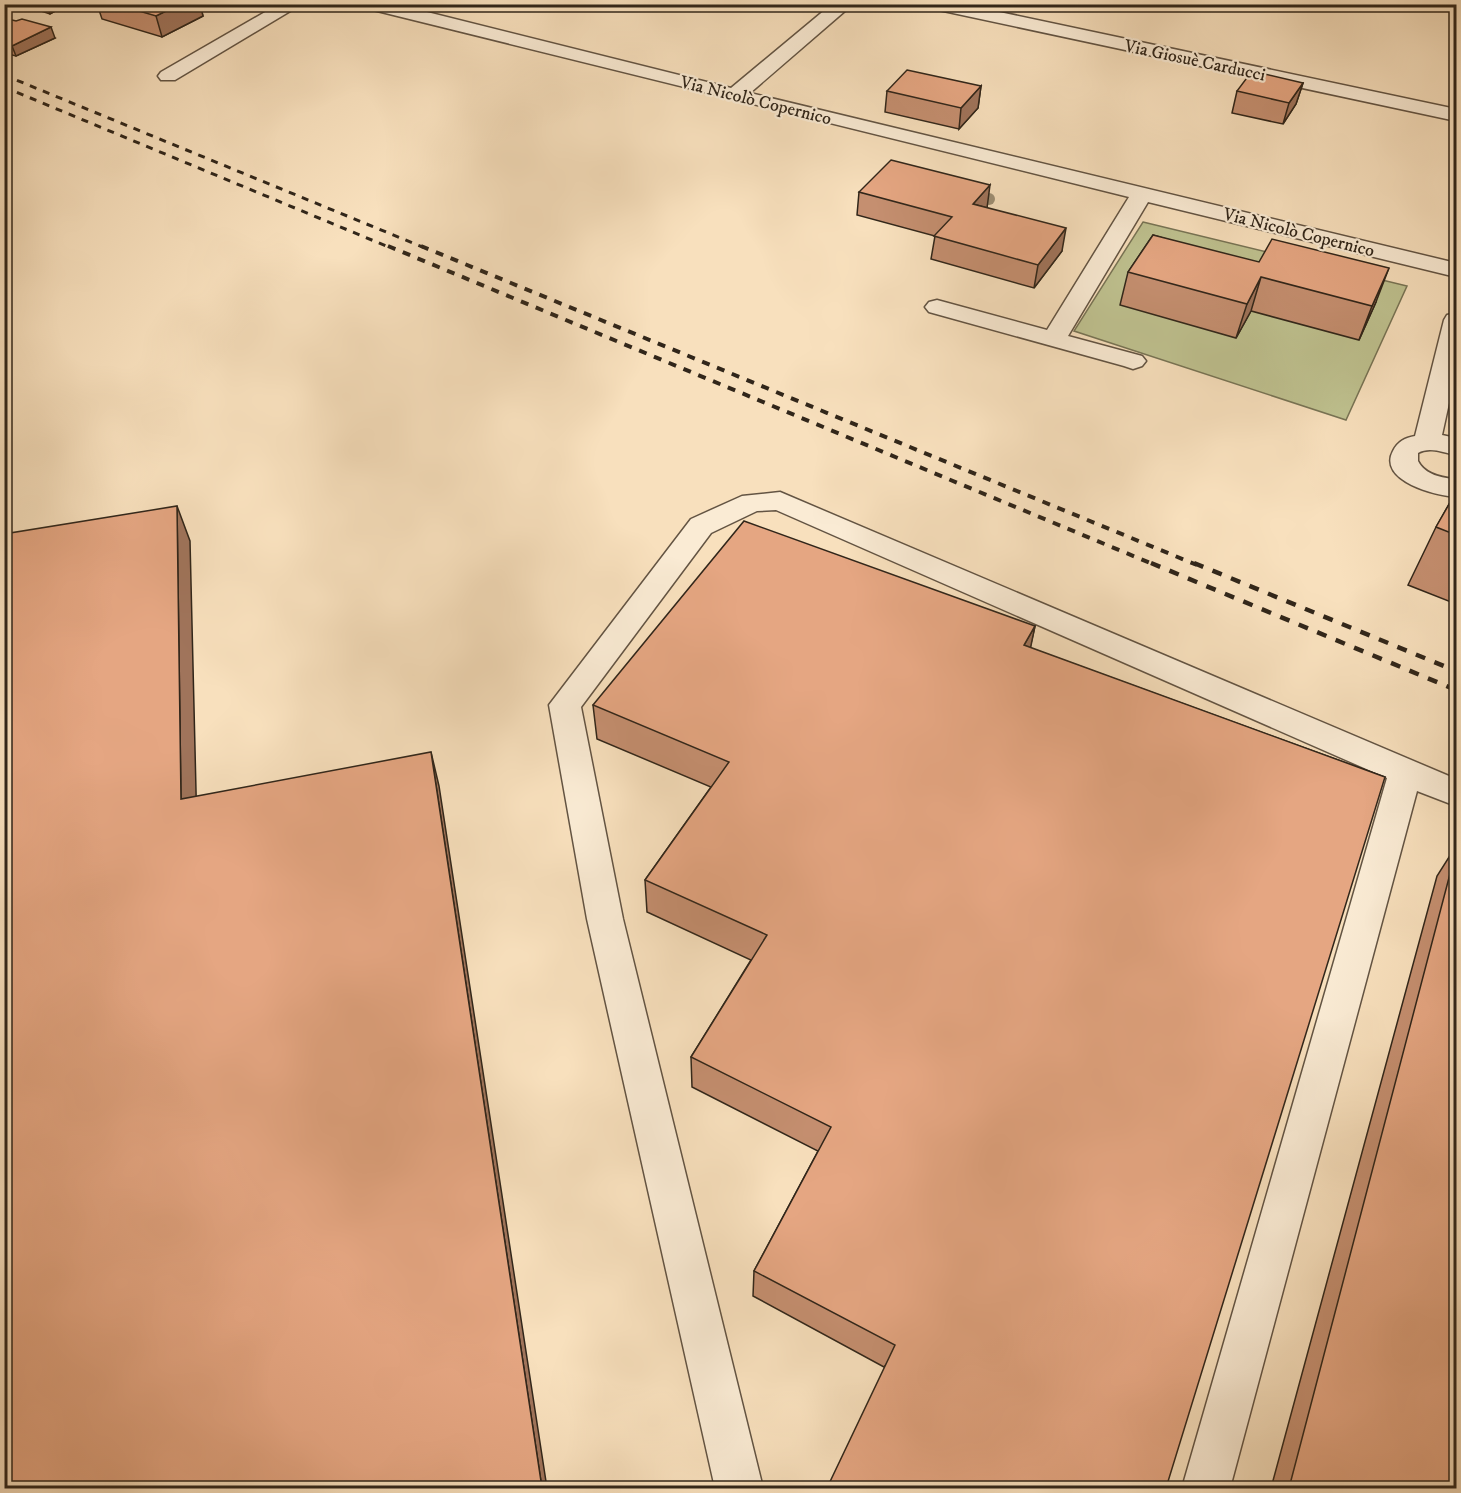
<svg xmlns="http://www.w3.org/2000/svg" width="1461" height="1493" viewBox="0 0 1461 1493" font-family="'IM FELL DW Pica',serif">
  <style>
    .green { fill: #bfc290; stroke: #787455; stroke-width: 1.5 }
    .lines { fill: none; stroke-linecap: round; stroke-linejoin: round }
    .minor-casing { stroke: #635443; stroke-width: 3 }
    .minor { fill: #faebd4; fill-rule: evenodd }
    .rail-far2 { stroke: #31261a; stroke-width: 3; stroke-dasharray: 7 7; stroke-linecap: butt }
    .rail-far1 { stroke: #31261a; stroke-width: 4; stroke-dasharray: 8 8; stroke-linecap: butt }
    .rail { stroke: #31261a; stroke-width: 4.5; stroke-dasharray: 10 10; stroke-linecap: butt }
    .tree { fill: #9e8f74 }
    .wall { fill: #c58f70; stroke: #31261a; stroke-width: 1.5 }
    .shaded-wall { fill: #a0745b; stroke: #31261a; stroke-width: 1.5 }
    .building { fill: #e5a682; stroke: #31261a; stroke-width: 1.5 }
    .labels { text-anchor: middle; stroke-width: 4.5; stroke-linejoin: round; paint-order: stroke }
    .far-street-label { font-size: 18px; fill: #31261a; stroke: #faebd4 }
  </style>
  <rect width="100%" height="100%" fill="#f8e0bd"/>
  <filter id="stains"><feTurbulence type="fractalNoise" baseFrequency=".00333" numOctaves="4"/><feColorMatrix values="0 0 0 0 .2 0 0 0 0 .09 0 0 0 0 .02 0 0 0 .5 -.17"/></filter>
  <radialGradient id="worn" r=".72"><stop offset=".6" stop-color="#630" stop-opacity="0"/><stop offset="1" stop-color="#630" stop-opacity=".3"/></radialGradient>
  <path class="green" d="M1143,222L1407,286L1346,420L1074,331Z"/>
  <g class="lines">
    <g class="minor-casing">
      <path id="minor" d="M279,4H302L175,80H161L158,76L161,72Z
        M362,4H395L731,88L832,4H853L750,93L1456,263V277L1148,202L1068,336L1142,356L1146,361L1142,366L1133,369L1124,366L929,312L925,307L929,302L937,300L1047,330L1129,197L365,8Z
        M925,4H962L1456,109V121L934,9Z
        M1456,313V371L1442,435L1456,438V455C1444,453 1430,446 1418,453V461C1425,475 1442,478 1456,479V497C1437,496 1377,481 1393,451C1398,441 1405,438 1415,436L1444,320L1447,315Z
        M780,492L1456,779V806L1417,791L1230,1488H1182L1387,778L776,510L757,511L711,533L581,707L623,919L763,1488H715L587,919L549,705L691,519L742,496Z"/>
    </g>
    <use href="#minor" class="minor"/>
    <path class="rail-far2" d="M4,75L425,248
      M4,87L391,248"/>
    <path class="rail-far1" d="M388,246L1155,565
      M421,246L1197,565"/>
    <path class="rail" d="M1151,563L1456,690
      M1194,563L1456,671"/>
  </g>
  <circle class="tree" cx="989" cy="199" r="6"/>
  <path class="wall" d="M20,4H68L50,14Z
    M97,4H200L203,16L162,37L102,19Z
    M4,18L55,38L16,56L4,53Z
    M1303,83L1296,104L1283,124L1232,113L1237,91Z
    M981,86L978,108L959,129L885,112L887,91Z
    M859,192L987,208L1062,251L1034,288L931,259L935,236L857,215Z
    M1153,235L1376,302L1359,340L1251,311L1236,338L1120,305L1128,272Z
    M1456,492V604L1408,585L1436,527Z
    M1035,626L1030,648L1385,777L884,1367L753,1296L754,1271L818,1151L692,1087L691,1057L751,960L647,912L645,880L711,787L597,739L593,705Z
    M1456,846V1488H1271L1437,876Z"/>
  <path class="shaded-wall" d="M46,4H68L50,14Z
    M180,4H200L203,16L162,37L156,16Z
    M51,27L55,38L16,56L12,46Z
    M1303,83L1296,104L1283,124L1289,103Z
    M981,86L978,108L959,129L961,108Z
    M990,185L987,208L973,204Z
    M1066,228L1062,251L1034,288L1038,265Z
    M1389,268L1376,302L1359,340L1372,306Z
    M1261,277L1251,311L1236,338L1247,304Z
    M177,506L190,541L197,832L181,799Z
    M1035,626L1028,660L1024,645Z
    M431,752L439,786L547,1488H542Z"/>
  <path class="building" d="M115,4H180L156,16Z
    M4,18L16,21L22,19L51,27L12,46L4,44Z
    M907,70L981,86L961,108L887,91Z
    M1252,71L1303,83L1289,103L1237,91Z
    M891,160L990,185L973,204L1066,228L1038,265L934,236L952,217L859,192Z
    M1153,235L1259,262L1272,239L1389,268L1372,306L1261,277L1247,304L1128,272Z
    M1456,492V535L1436,527Z
    M177,506L181,799L431,752L542,1488H4V534Z
    M744,521L1035,626L1024,645L1385,777L1166,1488H827L895,1345L754,1271L831,1127L691,1057L767,935L645,880L729,762L593,705Z
    M1456,851V1488H1289Z"/>
  <g class="labels">
    <g class="far-street-label">
      <text transform="translate(1195 60) rotate(12)" y="6">Via Giosuè Carducci</text>
      <text transform="translate(756 100) rotate(14)" y="6">Via Nicolò Copernico</text>
      <text transform="translate(1299 232) rotate(14)" y="6">Via Nicolò Copernico</text>
    </g>
  </g>
  <rect width="1461" height="1493" fill="none" stroke="#f8e0bd" stroke-width="24"/>
  <rect x="6" y="6" width="1449" height="1481" fill="none" stroke="#31261a" stroke-width="3"/>
  <rect x="12" y="12" width="1437" height="1469" fill="none" stroke="#31261a" stroke-width="1.5"/>
  <rect width="100%" height="100%" filter="url(#stains)"/>
  <rect width="100%" height="100%" fill="url(#worn)"/>
</svg>
